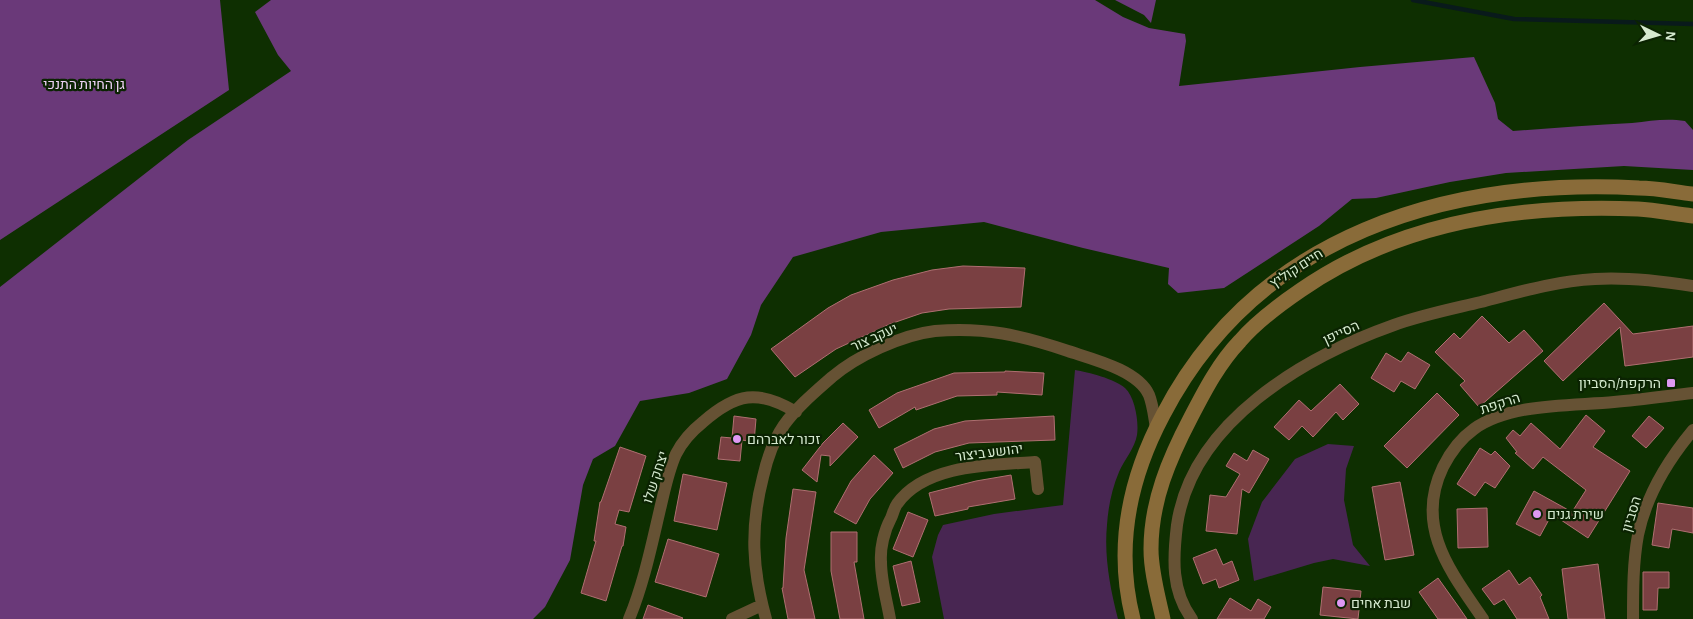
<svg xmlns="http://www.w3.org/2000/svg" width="1693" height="619" viewBox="0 0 1693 619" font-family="'Alegreya Sans',Heebo,sans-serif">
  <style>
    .green { fill: #482652 }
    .forest { fill: #6a3979 }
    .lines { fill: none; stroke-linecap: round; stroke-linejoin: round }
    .stream { stroke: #091a1b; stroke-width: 4.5 }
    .building { fill: #7a4042; stroke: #af6f71 }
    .minor { stroke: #665234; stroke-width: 12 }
    .secondary { stroke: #896b39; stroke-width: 15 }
    .poi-dot { fill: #de98f3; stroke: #0b2302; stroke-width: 2 }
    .labels { text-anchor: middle; stroke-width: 4.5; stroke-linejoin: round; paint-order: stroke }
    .park-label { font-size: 14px; fill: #eed2f6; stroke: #0b2302 }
    .street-label { font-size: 14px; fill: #d5e9cf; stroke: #0b2302 }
    .poi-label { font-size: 14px; fill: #d5e9cf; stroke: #0b2302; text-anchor: start }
  </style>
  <rect width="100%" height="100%" fill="#0e2f01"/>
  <path class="green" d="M1075,370C1088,372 1115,379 1125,388C1135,397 1139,422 1137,435C1135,448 1124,460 1119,472C1112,488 1108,508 1107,525C1104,556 1110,588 1118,619H944L932,557L938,535L943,525L994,514L1063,505Z
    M1328,444L1354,446L1346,469L1344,500L1353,545L1370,566L1333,559L1314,563L1254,581L1248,539L1262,502L1295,459Z"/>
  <path class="forest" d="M0,0H220L229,90L0,240Z
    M271,0H1095L1123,17L1149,28L1185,34L1186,41L1179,86L1360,67L1474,57L1495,103L1498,119L1513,131C1553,128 1592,125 1632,123C1651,121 1666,118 1685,121L1693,130V170L1624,166L1506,173L1450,182L1376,198L1352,199L1319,226L1224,288L1178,293L1168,284L1169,268L1083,248L984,222L881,232L793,257L761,305L751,335L727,379L689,393L640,401L615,446L593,459L583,485L570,560L545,607L533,619H0V287L188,140L291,71L278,55L255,12Z
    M1115,0H1156L1151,23L1144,15Z"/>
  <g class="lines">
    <path class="stream" d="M1413,0L1514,19L1693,24"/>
  </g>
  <path class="building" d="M963,266L1025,268L1021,307L949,309L922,313L890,324L836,349L795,377L771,349L828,308L851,295L893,280L932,270Z
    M1604,303L1633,334L1693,326V357L1625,366L1620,327L1563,381L1544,361Z
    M1482,316L1509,343L1524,330L1543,351L1479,407L1460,385L1465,381L1435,352L1454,333L1460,339Z
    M1408,352L1430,365L1415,389L1401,381L1394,392L1371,378L1386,353L1401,362Z
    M1005,371L1044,373L1042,395L997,392V395L957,396L916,410L915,407L879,428L869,410L897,393L954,373L1005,372Z
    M1340,384L1359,404L1343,420L1336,412L1313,437L1302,426L1289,440L1274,427L1299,400L1311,411Z
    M1437,393L1459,415L1407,468L1384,446Z
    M1586,415L1605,431L1593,447L1630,471L1588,538L1552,514L1540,536L1516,524L1534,491L1572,512L1586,490L1543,457L1533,469L1515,453L1517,452L1506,438L1513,430L1520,436L1531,423L1560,449Z
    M734,416L756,419L754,442L742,440L740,461L718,459L721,437L732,438Z
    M1054,416L1055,440L969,443L935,452L903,468L894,449L934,429L965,421Z
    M1649,416L1664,428L1646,448L1632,436Z
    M843,423L858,437L830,466V456L821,455L817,482L802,470L823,443Z
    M620,447L646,456L629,512L619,510L615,524L626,527L623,546H622L606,601L581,593L596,541H594L600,502H601Z
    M1480,448L1491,455L1495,451L1510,466L1495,488L1485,482L1475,496L1457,484Z
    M1253,450L1269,459L1249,493L1242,489L1237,534L1206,531L1210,495L1226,497L1240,474L1226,466L1234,453L1247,461Z
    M874,455L893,473L870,499L856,524L834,512L851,481Z
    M683,474L727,483L717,530L674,521Z
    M1011,475L1015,499L968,507V509L935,516L929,493L976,481Z
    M1400,482L1414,555L1385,560L1372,487Z
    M793,489L816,492L804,570L815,619H788L782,588H783L786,538Z
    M1658,503L1693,508V533L1672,529L1669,548L1652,545Z
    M1487,508L1488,547L1458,548L1457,509Z
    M908,512L928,520L913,557L893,549Z
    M831,532H857V562H854L864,619H840L831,571Z
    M668,539L719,554L706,597L655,582Z
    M1216,549L1223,565L1232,561L1239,580L1219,588L1216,579L1203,584L1193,558Z
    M911,561L920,602L902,606L893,566Z
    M1598,564L1605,619H1568L1562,569Z
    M1509,570L1519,585L1530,577L1542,595L1540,597L1549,619H1517L1504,599L1494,605L1482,589Z
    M1643,572H1669V588H1658L1657,610H1643Z
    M1438,578L1458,606L1467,619H1438L1419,592Z
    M1323,587L1361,591L1358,619L1320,615Z
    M1230,598L1251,611L1258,599L1271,607L1264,619H1217Z
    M648,605L683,618L682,619H643Z"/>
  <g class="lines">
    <path class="minor" d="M629,619C644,583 652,543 661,505C665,488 669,469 676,454C682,442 693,430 703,422C736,393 758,389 796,412
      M732,619L762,605
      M766,619C752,569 750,527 763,477C767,459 773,441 784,425C797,407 815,392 832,377C857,356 901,335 935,331C985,327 1021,335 1068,351C1092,359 1138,370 1149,395C1153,405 1154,417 1156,428
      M890,619C887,601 881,581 881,562C880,548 884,531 891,518C893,514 894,508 897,504C925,464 992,465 1035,462L1038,489
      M1192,619C1171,591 1173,558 1177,525C1192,422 1304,357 1394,325C1422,315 1452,309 1481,302C1519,292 1556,281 1595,279C1628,277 1661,281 1693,286
      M1483,619C1451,572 1414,527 1443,467C1450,453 1460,439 1474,429C1510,403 1571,406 1614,402C1640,400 1667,396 1693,393
      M1633,619C1633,591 1633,562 1638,535C1646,496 1668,460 1693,430"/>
    <path class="secondary" d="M1133,619C1115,548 1129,479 1163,415C1257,234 1448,178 1639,188C1657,188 1675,192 1693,194
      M1163,619C1158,596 1151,572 1151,549C1151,501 1169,459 1191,417C1205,390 1219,363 1240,341C1257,321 1279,305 1301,290C1399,222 1520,204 1638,209C1656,210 1675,214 1693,216"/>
  </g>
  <g class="poi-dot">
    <rect x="1666" y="378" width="10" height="10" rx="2.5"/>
    <circle cx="737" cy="439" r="5"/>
    <circle cx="1537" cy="514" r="5"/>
    <circle cx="1341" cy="603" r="5"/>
  </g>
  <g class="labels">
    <g class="park-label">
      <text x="84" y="89">גן החיות התנכי</text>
    </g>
    <g class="street-label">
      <text transform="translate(1296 268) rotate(-33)" y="5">חיים קוליץ</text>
      <text transform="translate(1341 332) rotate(-25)" y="5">הסייפן</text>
      <text transform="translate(874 337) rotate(-24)" y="5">יעקב צור</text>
      <text transform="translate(1500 403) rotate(-18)" y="5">הרקפת</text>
      <text transform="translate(989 452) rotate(-7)" y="5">יהושע ביצור</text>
      <text transform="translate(655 477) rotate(-72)" y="5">יצחק שלו</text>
      <text transform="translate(1631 514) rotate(-73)" y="5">הסביון</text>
    </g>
    <g class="poi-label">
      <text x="1661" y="388" text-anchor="end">הרקפת/הסביון</text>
      <text x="747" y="444">זכור לאברהם</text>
      <text x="1547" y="519">שירת גנים</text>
      <text x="1351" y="608">שבת אחים</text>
    </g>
  </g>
  <g transform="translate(1658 35) rotate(95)" stroke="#0b2302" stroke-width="4" paint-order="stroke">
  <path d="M0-4L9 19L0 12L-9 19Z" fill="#d5e9cf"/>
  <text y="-8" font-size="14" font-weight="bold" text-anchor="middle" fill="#d5e9cf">N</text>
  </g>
</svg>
